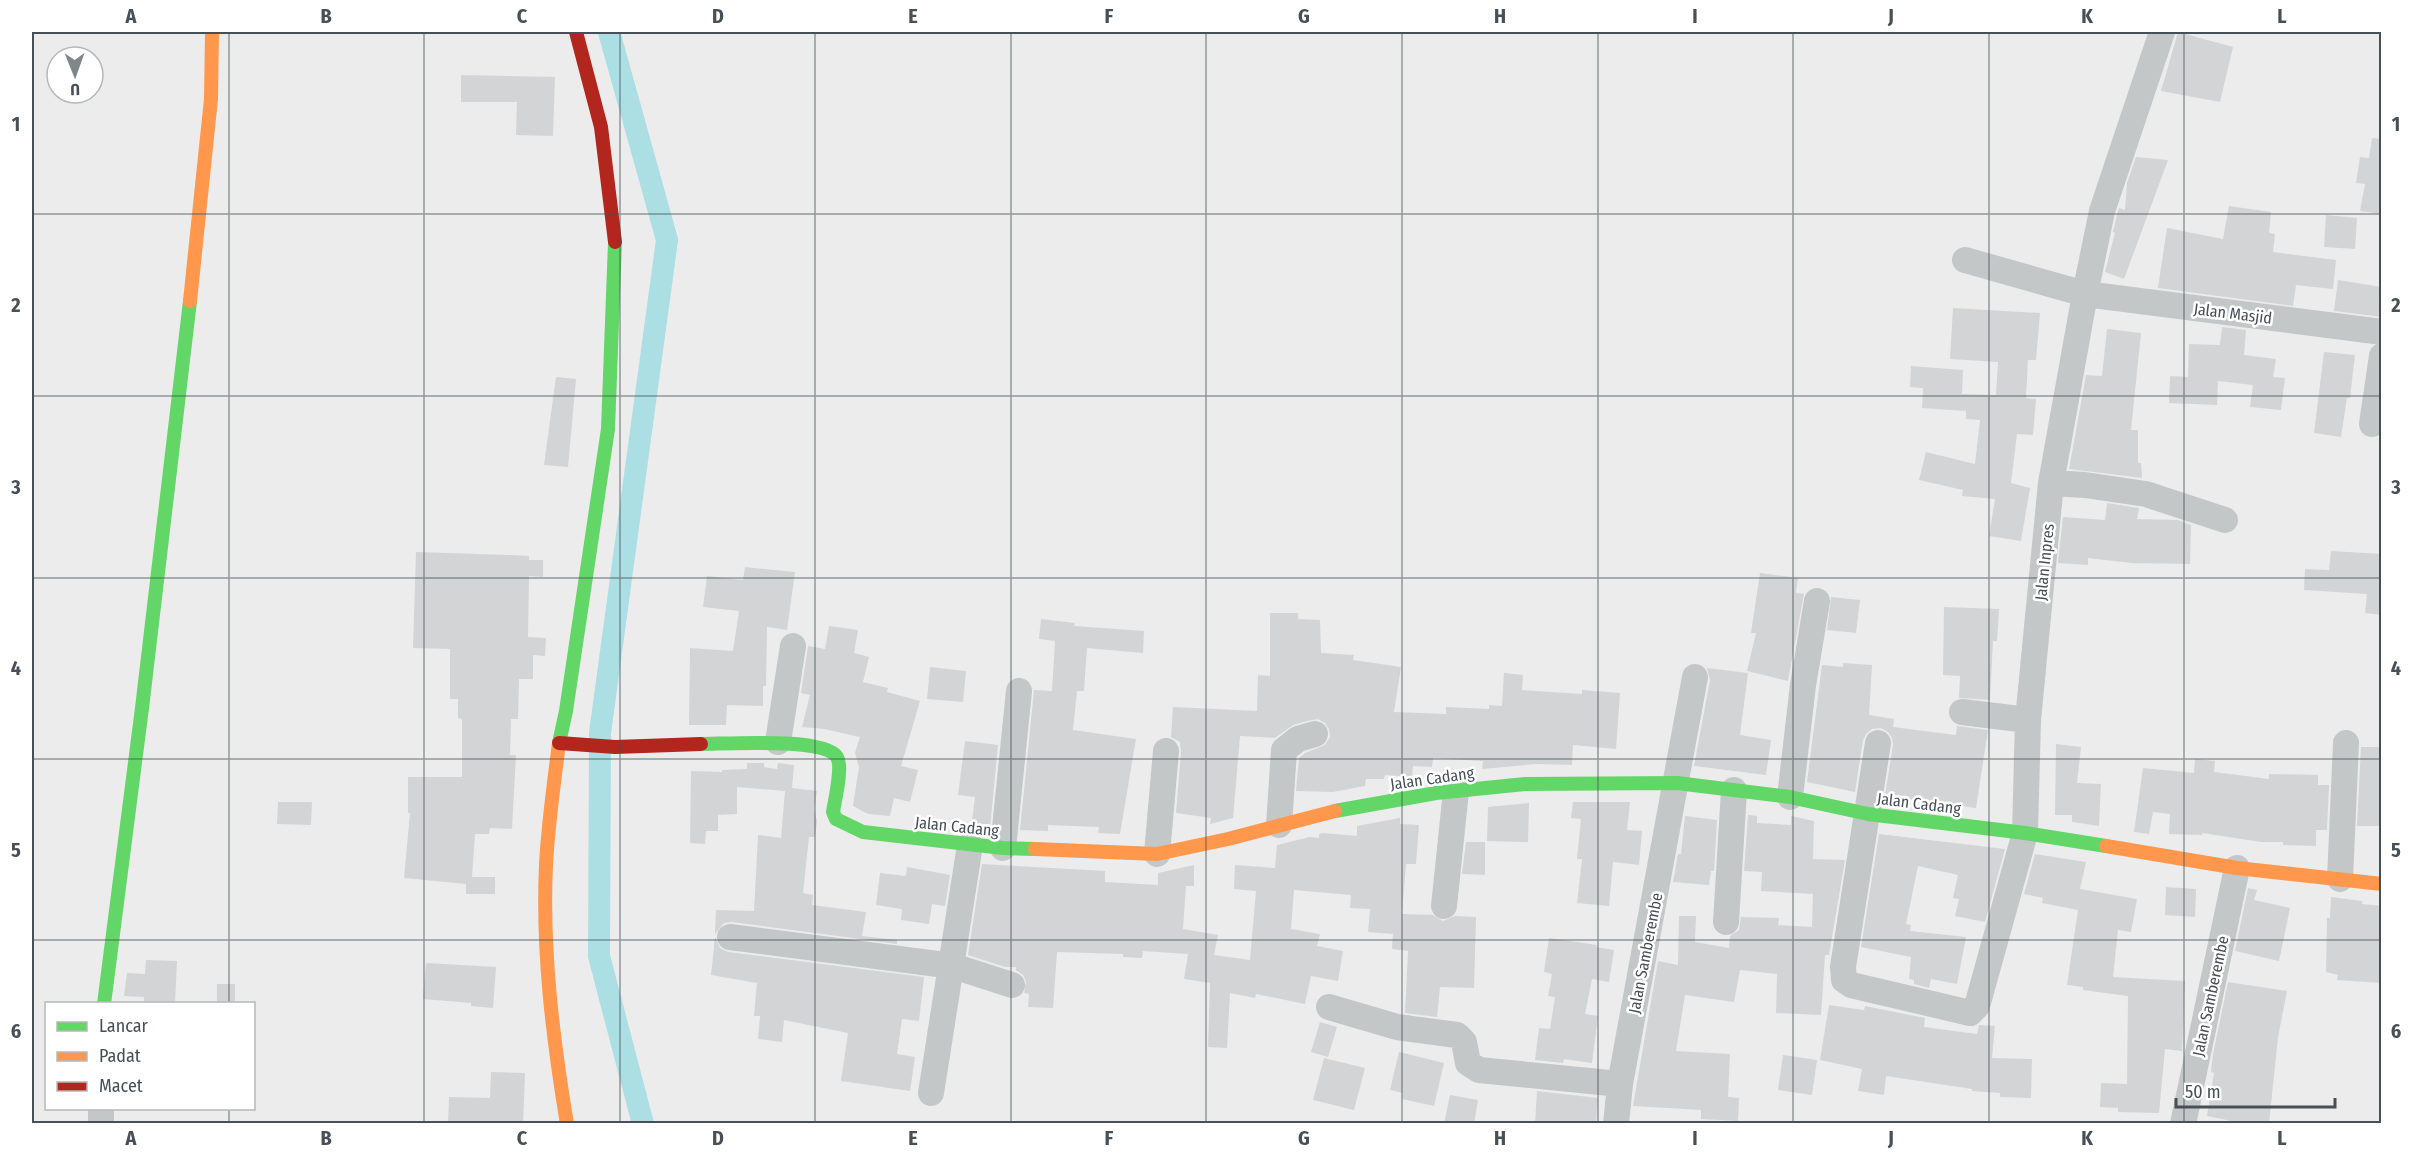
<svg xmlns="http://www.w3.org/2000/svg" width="2413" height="1155" viewBox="0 0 2413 1155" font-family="'Fira Sans Condensed',sans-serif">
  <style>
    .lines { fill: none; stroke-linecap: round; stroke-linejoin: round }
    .canal { stroke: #abdfe4; stroke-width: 22 }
    .building { fill: #d3d4d5 }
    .street { stroke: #c4c7c7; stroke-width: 26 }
    .fast { stroke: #63d668; stroke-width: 14 }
    .slow { stroke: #ff974d; stroke-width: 14 }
    .jam { stroke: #b3261e; stroke-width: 14 }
    .grid { fill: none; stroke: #465056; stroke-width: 1.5; stroke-opacity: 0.55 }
    .labels { text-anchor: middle; stroke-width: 5; stroke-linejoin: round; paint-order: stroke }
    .street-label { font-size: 16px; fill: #465056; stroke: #fff }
    .neatline { fill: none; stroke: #465056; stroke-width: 2 }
    .grid-label { font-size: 20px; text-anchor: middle; font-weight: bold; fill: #465056 }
  </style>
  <rect width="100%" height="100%" fill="#edecec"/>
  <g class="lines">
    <path class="canal" d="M609,32L667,240L600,733L599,956L643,1124"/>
  </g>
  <path class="building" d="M2178,32L2233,47L2220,102L2161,91Z
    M461,75L555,77L553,136L516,135L517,102H461Z
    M2372,138L2382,139V214L2360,211L2365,184L2356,183L2360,157L2369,158Z
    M2136,157L2168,160L2124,279L2105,272L2115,233L2113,232L2117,215L2119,208L2125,210L2127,183Z
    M2229,206L2271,212L2269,233L2275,234L2273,252L2336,260L2333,289L2296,285L2293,306L2158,288L2167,228L2223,239Z
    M2326,215L2357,218L2355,249L2324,247Z
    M2338,280L2382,287V317L2334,311Z
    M1953,308L2040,313L2036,360H2028L2026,398L2036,399L2033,435L2017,434L2011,483L2030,488L2021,541L1989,536L1995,499L1962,496L1963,490L1919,480L1926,452L1975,464L1980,420L1966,419V411L1922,408L1923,388L1910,387L1911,366L1963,370L1962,394L1996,395L1998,362L1950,359Z
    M2222,327L2246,330L2244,355L2276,359L2273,377L2285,378L2281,410L2250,407L2253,385L2218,381L2217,405L2169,403L2170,376L2188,377L2189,344L2220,345Z
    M2107,329L2141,333L2131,430H2138V463H2141L2142,478L2069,469L2086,375L2102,376Z
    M2324,352L2355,355L2350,398H2347L2341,437L2314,433Z
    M556,377L576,379L568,467L544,465Z
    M2107,503L2139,508L2137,519L2178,520L2191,525L2190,564L2132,563L2088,558V565L2058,563L2063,517L2105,520Z
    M2331,551L2382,554V615L2365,613L2367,594L2304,590L2305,569L2329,570Z
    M416,552L511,555L529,556V560H543V577L529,576L528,637L546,638L545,656L533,655V679H519L518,719H511L510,755H516L512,829L490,828L489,834H475L472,877H495V894H466V884L404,878L410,813H408V777H462V719L458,718V699H450V649L413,648Z
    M745,567L795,572L787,630L767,627L766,686H763V706L727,705L726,725H689L690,648L733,651L739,611L703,607L707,576L743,580Z
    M1760,573L1798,578L1796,593L1804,594L1788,681L1747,671L1756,633H1751Z
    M1831,597L1860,600L1856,633L1827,630Z
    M1944,607L1999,609L1997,641H1993L1990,700L1959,698L1960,676L1943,675Z
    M1270,613H1298V619L1320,620L1321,653L1354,655L1353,660L1401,667L1394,712L1446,714V707L1489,709V705L1502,706L1504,673L1523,675L1522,690L1582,694V690L1620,693L1616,749L1573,745L1572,765L1536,764L1482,769L1483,761L1433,758L1432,767L1413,766L1412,777L1385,775L1384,779H1366L1365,786L1333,792L1296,791L1299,758L1305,753L1325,745L1330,737L1329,729L1325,723L1318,719L1311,720L1293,725L1275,738L1240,736L1233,818L1210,824L1211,818L1176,813L1181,752L1180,742L1171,737L1173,707L1257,711L1258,675L1270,676Z
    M1041,619L1075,623L1074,626L1144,631L1143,653L1087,648L1084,691H1077L1073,730L1136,739L1120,834L1098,833L1099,827L1048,825V831L1020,830L1034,690L1052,691L1055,641L1039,639Z
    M829,626L858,630L854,653L869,657L863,682L888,688L887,692L920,701L901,766L918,770L910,802L894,798L890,816L868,814L853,806L859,767L855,753L860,737L824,729L802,727L810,695L801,693L808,646L825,649Z
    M1843,663L1872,665L1869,715L1894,719L1893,727L1956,735L1957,726L1988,730L1976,808L1909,799V796L1885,795L1893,745L1892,738L1888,732L1881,728L1872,729L1866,734L1863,740L1855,792L1807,782L1822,665L1843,667Z
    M930,667L966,671L963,702L927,699Z
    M1707,668L1748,673L1740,735L1771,740L1766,775L1694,766L1710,680Z
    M965,741L998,745L990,828L975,826V821H972L975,797L958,795Z
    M2056,744L2081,747L2077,783L2101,784L2099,826L2072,822V815H2055Z
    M2361,747H2382V826H2357Z
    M2195,759L2215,761L2214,772L2269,779V774L2318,775V785H2329L2327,830H2316V846L2283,845V842H2261L2202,833V835L2169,834L2170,814L2153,812L2149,834L2134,832L2143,768L2194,773Z
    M747,763H764V767L777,769L778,763L794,765L792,788L817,791L814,809L817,821L815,837H809L803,893L813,895L812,905L866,912L862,936L897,940V944L732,922L724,923L715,934L716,910L754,911L758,835L781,838L785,791L737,787V814L718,815V831H706L705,844L690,843L691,771L722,772V770L747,769Z
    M278,802H312L311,825L277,824Z
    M1573,802H1630L1627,830L1642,831L1639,865L1613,862L1609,906L1577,903L1582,859H1577L1581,819L1571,818Z
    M1529,803L1528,842L1487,841L1488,807Z
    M1748,815L1757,816V823L1791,825V816L1814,821L1813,859L1845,860L1829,955H1825L1821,1015L1776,1013L1777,974L1740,970L1734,1002L1685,995L1676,1051L1730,1054L1728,1097L1739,1098L1738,1121L1701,1119V1110L1633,1106L1658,961L1678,965L1679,916H1696L1695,942L1729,948L1730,936L1739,930L1741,917L1779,918L1778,925L1812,927L1813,894L1761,891L1762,872L1744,871Z
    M1685,816L1717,820L1714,871H1711L1709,885L1673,882L1678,854H1681Z
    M1400,818V824L1419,825L1416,864H1406L1402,914L1433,915L1443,921L1455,916L1476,917L1474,988L1440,987L1437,1017L1405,1013L1408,951L1392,949L1393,934L1368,932L1370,909L1350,908L1351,895L1294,890L1291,929L1320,934L1317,946L1343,951L1338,981L1311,976L1305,1004L1256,994L1255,998L1230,993L1227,1048L1208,1047L1210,983L1184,979L1188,954L1143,951L1142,958L1123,957V954L1057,952L1053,1008L1028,1007L1029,994L1024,993L1026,981L1023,975L1016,970V967H1005L968,955L982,864L1105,871V882L1158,885V873L1194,865V886H1186L1183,929L1218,935L1214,955L1250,960L1256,891L1234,889L1235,865L1275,868L1277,845L1309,837L1319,838V834L1323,833L1357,836V826Z
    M1879,834L2005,849L1985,922L1955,916L1959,899L1953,898L1958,875L1918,866L1906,924L1911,925L1910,931L1966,937L1957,984L1931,979L1929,988L1914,984V980L1909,979L1911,957L1861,947Z
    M1466,842H1485V875L1462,874Z
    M2035,854L2086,862L2080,889L2137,899L2131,932L2118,930L2113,977L2185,981L2182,1051L2165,1049L2159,1113L2118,1112V1108L2100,1107L2101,1083L2127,1084L2128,996L2083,990V987L2067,985L2078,910L2042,903L2043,898L2024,894Z
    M907,867L950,875L945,906L932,904L929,924L901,920L902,909L876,905L880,873L906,876Z
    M2166,887L2196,889L2195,917L2165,915Z
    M2248,888L2257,890L2254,900L2290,908L2279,961L2235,951Z
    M2331,897L2362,901V904L2382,906V983L2337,980L2338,975L2326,972L2327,918H2330Z
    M715,937L720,948L728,952L924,977L919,1021L902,1019L897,1054L915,1057L910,1091L841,1081L848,1033L784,1020L782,1042L758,1039L760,1016H754L757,983L711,975Z
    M1549,938L1597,945L1596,947L1614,950L1609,982L1592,979L1585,1014L1598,1016L1592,1063L1564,1059L1563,1063L1535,1060L1539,1028L1550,1029L1555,997L1548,996L1552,974L1544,972Z
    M146,960L177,961L175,1004L144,1003V997L124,996L127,973L145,974Z
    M426,963L496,967L493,1008L471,1006V1003L423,999Z
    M2228,982L2287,991L2278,1037L2269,1124H2246L2207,1116L2214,1073L2211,1072L2213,1054Z
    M217,984H235V1003H217Z
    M1829,1005L1864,1010L1865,1006L1925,1018L1924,1027L1977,1034L1979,1025L1995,1026L1992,1058L2032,1059L2031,1098L2000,1097V1093L1972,1091V1089L1886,1076L1884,1095L1858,1091L1862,1069L1820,1060Z
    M1320,1022L1337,1027L1328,1057L1311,1052Z
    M1399,1052L1444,1063L1434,1106L1402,1099L1403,1093L1390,1090Z
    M1783,1055L1817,1060L1812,1095L1778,1090Z
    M1324,1058L1365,1068L1354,1110L1313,1100Z
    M491,1072L525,1073L523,1124H448L449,1097L490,1098Z
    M1537,1091L1598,1098L1596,1124H1535Z
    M1450,1095L1478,1100L1474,1124H1444Z"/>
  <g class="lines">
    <path class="street" d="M1965,260L2085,294L2382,332
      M2372,424L2382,356
      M2051,483L2085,485L2146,494L2225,520
      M1962,712L2028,720
      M778,742L793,646
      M1878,743L1843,967L1844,980L1851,985L1970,1013L1977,1006L2025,833L2028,720L2051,483L2085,294L2102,211L2162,32
      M1790,797L1803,685L1817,601
      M1279,825L1284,750L1298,739L1315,734
      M1003,848L1019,691
      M1157,854L1166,751
      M2340,879L2346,743
      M1444,906L1456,791
      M1726,922L1734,790
      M730,937L953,966L1012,985
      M1329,1007L1397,1027L1457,1035L1464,1042L1468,1063L1479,1070L1620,1084
      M931,1093L970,845
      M101,1124V1108
      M1616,1124L1620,1084L1695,677
      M2183,1124L2237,868"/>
    <path class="fast" d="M559,743L566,711L608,429L615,242
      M701,744C725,744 825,737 837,757C843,767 835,799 833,812L836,819L863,832L1003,848L1035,849
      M1335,811L1436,793L1525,784L1677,783L1790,797L1868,814L2025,833L2106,846
      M104,1004L142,708L190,301"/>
    <path class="slow" d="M190,301L211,99L212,32
      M559,743C554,783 548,824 546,865C542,951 553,1040 567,1124
      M2106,846L2237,868L2382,884
      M1035,849L1157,854L1228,839L1335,811"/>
    <path class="jam" d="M576,32L601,127L615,242
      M559,743L615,747L701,744"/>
  </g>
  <path class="grid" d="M229,32V1004M424,32V1124M620,32V1124M815,32V1124M1011,32V1124M1206,32V1124M1402,32V1124M1598,32V1124M1793,32V1124M1989,32V1124M2184,32V1124M32,214H2382M32,396H2382M32,578H2382M32,759H2382M32,940H2382M229,1108V1124"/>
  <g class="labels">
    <g class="street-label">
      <text transform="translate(2233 313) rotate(7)" y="6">Jalan Masjid</text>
      <text transform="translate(2044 562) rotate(-84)" y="6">Jalan Inpres</text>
      <text transform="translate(1432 778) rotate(-8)" y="6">Jalan Cadang</text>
      <text transform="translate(1919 803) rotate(7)" y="6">Jalan Cadang</text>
      <text transform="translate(957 826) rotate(6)" y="6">Jalan Cadang</text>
      <text transform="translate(1645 953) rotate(-79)" y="6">Jalan Samberembe</text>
      <text transform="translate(2210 996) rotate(-78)" y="6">Jalan Samberembe</text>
    </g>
  </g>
  <rect width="2413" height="1155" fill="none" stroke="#ffffff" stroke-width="66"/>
  <rect x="45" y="1002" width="210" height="108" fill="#ffffff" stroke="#b5b9bb" stroke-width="1.5"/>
  <rect x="57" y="1022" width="30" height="9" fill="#63d668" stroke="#b5b9bb" stroke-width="1.5"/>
  <text x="99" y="1032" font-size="18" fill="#465056">Lancar</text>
  <rect x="57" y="1052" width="30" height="9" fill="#ff974d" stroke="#b5b9bb" stroke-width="1.5"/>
  <text x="99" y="1062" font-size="18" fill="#465056">Padat</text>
  <rect x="57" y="1082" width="30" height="9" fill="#b3261e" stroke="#b5b9bb" stroke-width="1.5"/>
  <text x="99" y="1092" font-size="18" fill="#465056">Macet</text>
  <g transform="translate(75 75) rotate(179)"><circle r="28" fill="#ffffff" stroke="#b5b9bb" stroke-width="1.5"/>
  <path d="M0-4.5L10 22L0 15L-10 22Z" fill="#80878a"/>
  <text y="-9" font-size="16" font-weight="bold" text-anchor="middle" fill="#465056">U</text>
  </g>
  <path d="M2176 1098v9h159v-9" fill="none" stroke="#465056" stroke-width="3"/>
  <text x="2185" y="1098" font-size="18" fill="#465056" stroke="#ffffff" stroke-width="4.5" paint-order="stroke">50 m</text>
  <rect x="33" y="33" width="2347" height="1089" class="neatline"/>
  <g class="grid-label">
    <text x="131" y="23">A</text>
    <text x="326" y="23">B</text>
    <text x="522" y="23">C</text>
    <text x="718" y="23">D</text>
    <text x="913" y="23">E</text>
    <text x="1109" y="23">F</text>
    <text x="1304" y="23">G</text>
    <text x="1500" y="23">H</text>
    <text x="1695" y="23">I</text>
    <text x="1891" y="23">J</text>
    <text x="2087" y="23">K</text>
    <text x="2282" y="23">L</text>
    <text x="16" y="131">1</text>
    <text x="2396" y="131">1</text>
    <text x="16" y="312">2</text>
    <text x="2396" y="312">2</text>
    <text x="16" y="494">3</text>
    <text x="2396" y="494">3</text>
    <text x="16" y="675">4</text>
    <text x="2396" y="675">4</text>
    <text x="16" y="857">5</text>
    <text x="2396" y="857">5</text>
    <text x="16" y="1038">6</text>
    <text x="2396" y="1038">6</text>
    <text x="131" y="1145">A</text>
    <text x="326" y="1145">B</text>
    <text x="522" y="1145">C</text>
    <text x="718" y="1145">D</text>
    <text x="913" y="1145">E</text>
    <text x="1109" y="1145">F</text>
    <text x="1304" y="1145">G</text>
    <text x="1500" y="1145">H</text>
    <text x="1695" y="1145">I</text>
    <text x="1891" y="1145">J</text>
    <text x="2087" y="1145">K</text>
    <text x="2282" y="1145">L</text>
  </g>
</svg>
